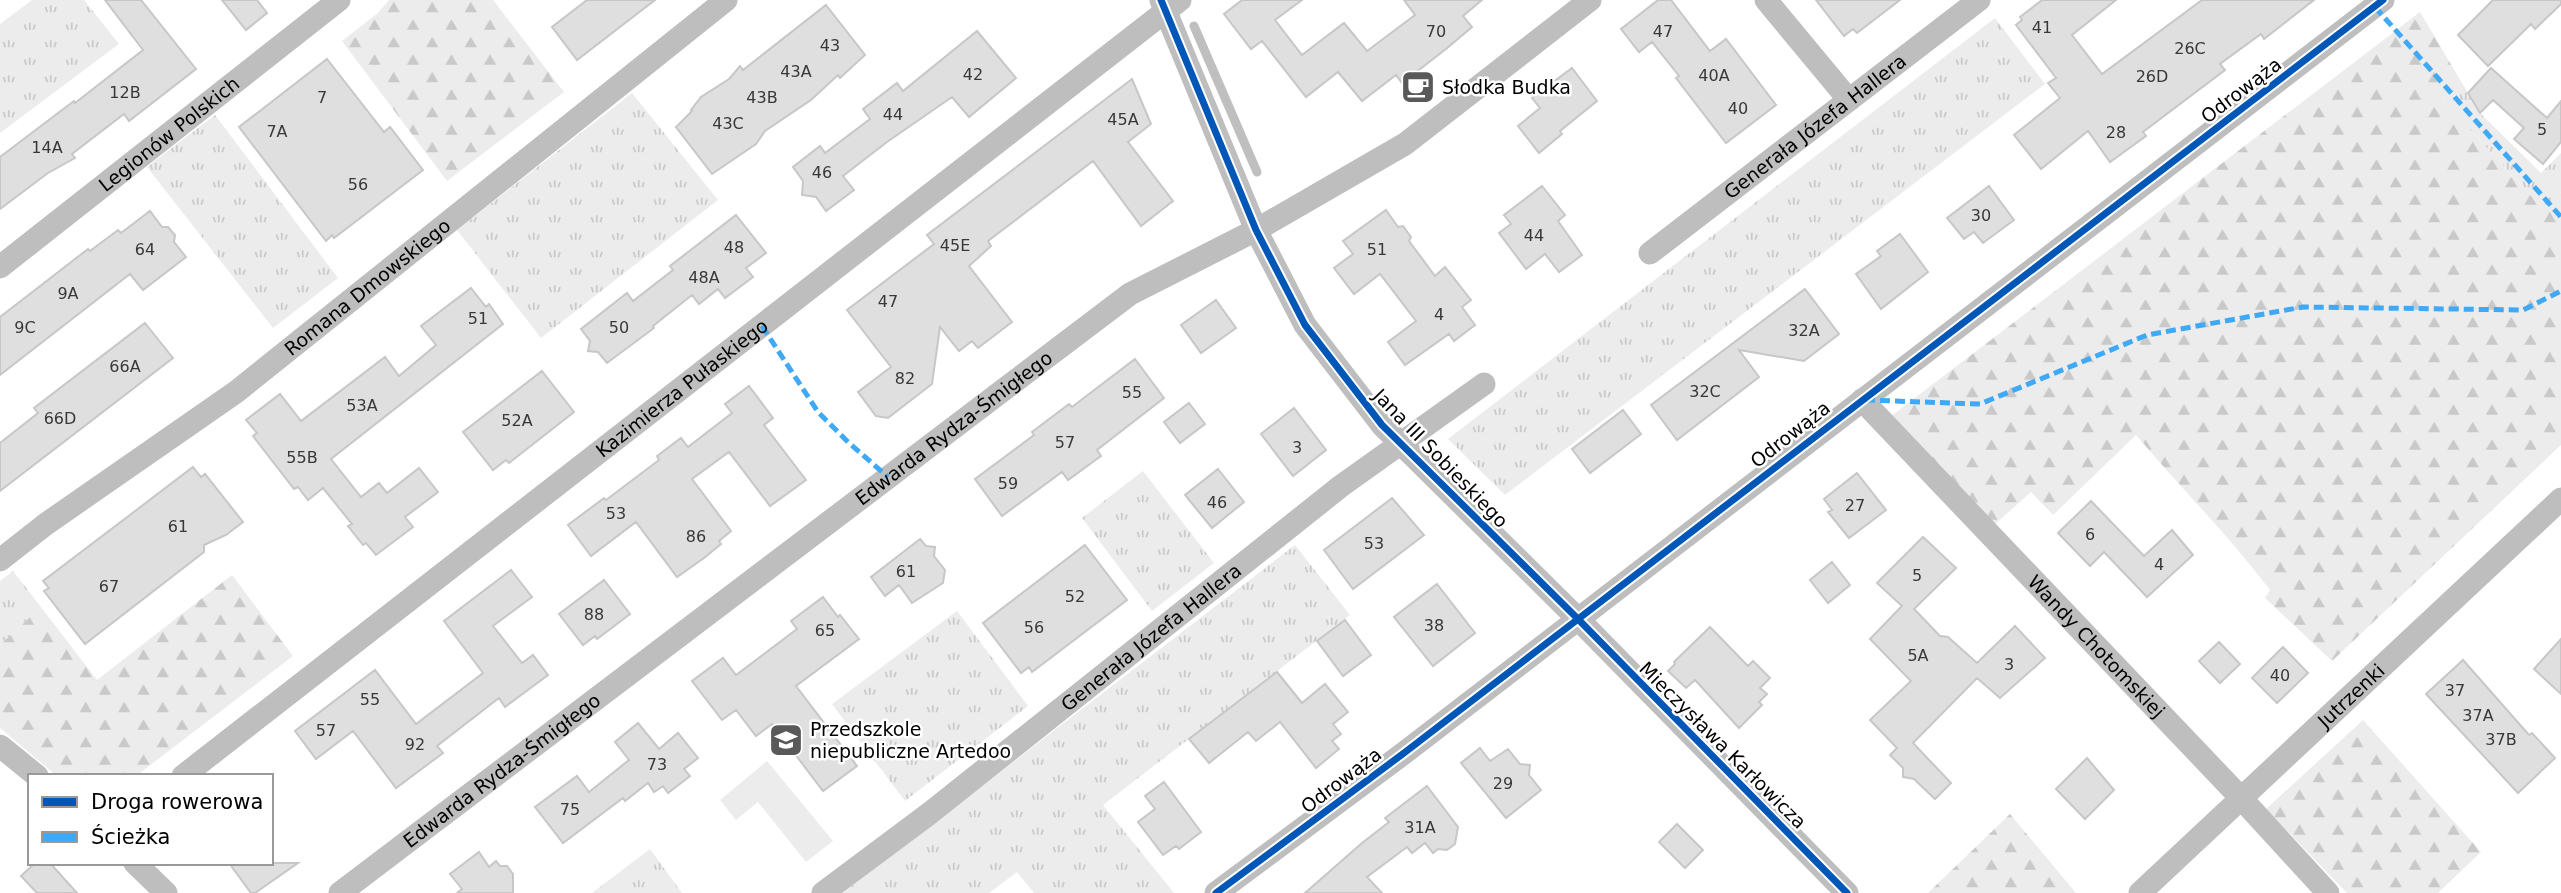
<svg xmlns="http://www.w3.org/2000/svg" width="2561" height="893" viewBox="0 0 2561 893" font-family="'DejaVu Sans',sans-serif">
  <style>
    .grass { fill: url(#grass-tufts) }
    .forest { fill: url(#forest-firs) }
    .park { fill: #ececec }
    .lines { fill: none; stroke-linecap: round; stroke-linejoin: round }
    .stream { stroke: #bfbfbf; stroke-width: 9 }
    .building { fill: #dfdfdf; stroke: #c7c7c7; stroke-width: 2 }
    .minor { stroke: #bebebe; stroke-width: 23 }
    .quiet { stroke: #3fa9f5; stroke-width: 5; stroke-dasharray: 10 5; stroke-linecap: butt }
    .cycleway-casing { stroke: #fff; stroke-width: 11 }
    .cycleway { stroke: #0057b8; stroke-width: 7 }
    .labels { text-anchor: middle; stroke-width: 5; stroke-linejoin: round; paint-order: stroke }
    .number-label { font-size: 16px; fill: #383838 }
    .poi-label { font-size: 19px; fill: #000; stroke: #fff; text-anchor: start }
    .street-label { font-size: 19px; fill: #000; stroke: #fff }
  </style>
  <defs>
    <pattern id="grass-tufts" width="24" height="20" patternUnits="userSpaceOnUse" patternTransform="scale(1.75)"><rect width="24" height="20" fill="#ececec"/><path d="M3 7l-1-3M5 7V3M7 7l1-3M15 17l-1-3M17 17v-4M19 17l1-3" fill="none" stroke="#c9c9c9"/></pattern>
    <pattern id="forest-firs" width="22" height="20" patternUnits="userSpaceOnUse" patternTransform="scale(1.75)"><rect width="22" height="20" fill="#ececec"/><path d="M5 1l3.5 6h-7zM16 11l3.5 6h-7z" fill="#c9c9c9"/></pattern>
  </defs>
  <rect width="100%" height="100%" fill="#fff"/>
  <path class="grass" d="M32,0H84L119,44L0,133V24Z
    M1995,18L2045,84L1505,495L1448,439Z
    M2462,83L2480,113L2541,173L2561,153V192L2545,211L2443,100Z
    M632,93L718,200L541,338L457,230Z
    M215,115L338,278L273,328L147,167Z
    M1143,471L1214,563L1152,611L1082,518Z
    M1295,545L1350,615L1103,805L1174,893H1034L1017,872L989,893H843Z
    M13,571L41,607L0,645V581Z
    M957,611L1028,706L905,801L832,704Z
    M650,849L682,893H592Z"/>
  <path class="forest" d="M389,0H493L564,92L447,181L342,41L378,13Z
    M2420,12L2462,83L2443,100L2544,210L2561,192V445L2332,661L2265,598L2270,590C2229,536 2181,488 2136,435L2053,515L2031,492L1994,525L1890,417Z
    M232,575L293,656L136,776H57L0,728V645L41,607L97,680Z
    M2363,720L2481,852L2438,893H2347L2266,809Z
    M2010,814L2076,893H1928Z"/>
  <path class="park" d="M767,761L833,841L806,862L758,802L736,820L720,800Z"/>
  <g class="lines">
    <path class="stream" d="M1194,26L1257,172"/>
  </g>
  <path class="building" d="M105,0H141L196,69L129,121L124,114L72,154L75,158L48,173L0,209V157L74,101L75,103L143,50Z
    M222,0H257L267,13L246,30Z
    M587,0H655L577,60L552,27Z
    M1242,0H1302L1275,20L1302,55L1344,23L1367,51L1415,15L1404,0H1482L1463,16L1472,27L1446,49L1402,83L1396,75L1362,101L1338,72L1306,97L1262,41L1251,49L1224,14Z
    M1658,0H1671L1710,51L1726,39L1776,105L1726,143L1676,78L1679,76L1652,42L1639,52L1621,29Z
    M1816,0H1900L1857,33L1853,29L1844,36Z
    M2042,0H2116L2072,35L2102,74L2202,0H2314L2264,39L2261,34L2220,64L2225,70L2143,132L2146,136L2110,162L2088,131L2041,169L2014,135L2060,98L2048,83L2056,78L2016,25L2022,20L2020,17Z
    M2493,0H2561V4L2535,29L2531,24L2488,66L2458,35Z
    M826,5L865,55L840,78L838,75L811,100L765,131L756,144L712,174L676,127L692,111L691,110L701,97L729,79L740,66L743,70Z
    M977,31L1016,78L969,117L952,97L887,142L843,176L854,190L826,211L816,197L802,195L803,181L793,167L820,146L825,153L870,119L863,109L897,83L903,91Z
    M327,59L384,132L390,127L423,170L334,238L332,235L326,241L239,127Z
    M1572,68L1597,101L1560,131L1562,134L1539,153L1518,126L1540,108L1532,98Z
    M2491,68L2547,118L2561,101V142L2543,164L2514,139L2524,128L2493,100L2480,113L2468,93Z
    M1132,79L1151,124L1128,142L1173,201L1141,226L1093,161L988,241L991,246L969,266L1012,322L978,348L972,341L959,351L940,327L932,384L888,418L876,416L858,392L891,367L847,310L934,244L927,235Z
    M1542,186L1565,215L1558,221L1582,255L1559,272L1545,254L1526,269L1499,233L1511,224L1504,215Z
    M1989,186L2014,220L1983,243L1974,232L1964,239L1947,218Z
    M1386,210L1398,227L1403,226L1411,237L1409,241L1435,276L1445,267L1471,300L1462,307L1475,325L1454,341L1449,334L1405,365L1388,342L1416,321L1380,274L1354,294L1334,268L1353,254L1343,241Z
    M150,211L162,227H168L175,235L174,242L186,257L143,290L130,274L0,375V317L88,249L90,251L118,230L121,233Z
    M736,215L766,253L746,268L753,277L725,298L718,289L699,304L692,295L653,326L654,328L607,363L598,352L588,351L590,341L581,329L627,293L633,301L673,270L670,266Z
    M1900,234L1928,272L1881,309L1856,274L1881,256L1877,251Z
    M471,288L486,307L489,304L503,324L331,459L361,497L379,483L387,493L419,468L438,492L405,517L413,527L376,555L366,543L363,545L348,526L352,524L323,488L308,500L298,487L294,489L253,436L257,433L246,420L280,394L301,421L385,357L399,376L436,345L421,326Z
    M1805,289L1839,334L1804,361L1739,350L1759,377L1677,440L1651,405Z
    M1216,300L1236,328L1201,353L1181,325Z
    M145,323L173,358L0,491V443L38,413L34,408Z
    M1135,359L1164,398L1097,450L1101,456L1068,480L1062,472L1002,516L975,479L1034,435L1032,432L1069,404L1072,407Z
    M542,371L574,412L509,463L506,460L493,470L463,432Z
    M749,386L773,418L764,425L806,480L770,506L729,452L692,479L731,531L719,541L721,544L704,558L677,577L636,522L591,556L568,525L604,498L606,500L659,460L657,456L681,438L688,447L732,413L725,404Z
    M1189,403L1205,424L1180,443L1164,422Z
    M1294,408L1326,450L1293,476L1261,434Z
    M1623,410L1641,434L1590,473L1572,449Z
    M193,467L201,477L205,474L243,522L226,535L204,545V552L85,644L44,591L49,588L43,581Z
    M1218,469L1244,502L1212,528L1185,495Z
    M1857,473L1886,510L1849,538L1828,512L1832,510L1824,499Z
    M1392,498L1424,535L1353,589L1324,550Z
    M2091,501L2144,556L2172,530L2193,555L2147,597L2104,552L2090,566L2058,533Z
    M1923,537L1956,568L1914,609L1940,636L1948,637L1977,663L2015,626L2045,658L2000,698L1977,678L1913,743L1951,783L1935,799L1914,779L1903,777V768L1890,755L1897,748L1870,720L1911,681L1870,639L1902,606L1877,583Z
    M920,539L926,546L935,547L934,556L945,570L943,583L912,603L899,585L885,596L871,577Z
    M1085,545L1127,600L1032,672L1029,667L1021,673L983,623Z
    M1832,562L1850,585L1828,603L1810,580Z
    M511,570L532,597L493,626L522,663L533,655L548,675L505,707L499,698L437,746L443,753L396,788L353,731L316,759L295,731L375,670L416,724L483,673L444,621Z
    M604,580L630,614L597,639L595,636L583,645L559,614Z
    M1437,584L1475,633L1433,666L1394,617Z
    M823,597L838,617L840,615L859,639L796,686L857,766L823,791L772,724L756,736L736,710L722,720L692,681L723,658L736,675L797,629L791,621Z
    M1345,620L1371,655L1343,676L1317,641Z
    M1710,627L1748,666L1753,661L1770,678L1760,688L1767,694L1759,702L1762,705L1739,728L1695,680L1686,688L1668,671L1675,664L1674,662Z
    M2561,639V694L2534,669Z
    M2219,642L2240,664L2220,683L2199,661Z
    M2283,647L2308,673L2277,703L2252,678Z
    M2463,660L2529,735L2532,733L2555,758L2518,793L2426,694Z
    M1277,672L1302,703L1325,684L1348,712L1333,724L1341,734L1332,741L1339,749L1316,768L1280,722L1256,741L1248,732L1209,763L1189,739Z
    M638,723L659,749L678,733L698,758L684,769L690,776L668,793L663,786L654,792L648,783L625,801L623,798L563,843L535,807L577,776L589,792L629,760L615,742Z
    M1480,748L1490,761L1508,749L1520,764L1530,765L1529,775L1541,790L1506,818L1461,763Z
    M2087,758L2114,790L2085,819L2056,789Z
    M1164,782L1201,832L1179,849L1176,846L1163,855L1138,822L1155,809L1145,796Z
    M1427,786L1458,827L1455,844L1447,850L1438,849L1433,853L1425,843L1412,853L1407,847L1367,877L1382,893H1305L1362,843L1389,822L1385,818Z
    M1677,824L1703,850L1685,868L1659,842Z
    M479,852L489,867L496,861L500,866H507L513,874V893H457L462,889L450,874Z
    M35,863H50L77,893H37L21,876Z
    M229,863H298L255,893H251Z"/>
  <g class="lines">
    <g class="minor">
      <path d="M1161,0L1256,230L1305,325L1382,425L1577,618L1847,893"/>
      <path d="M1766,0L1849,100"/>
      <path id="s1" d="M1650,253L1979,0"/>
      <path id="s2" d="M0,267L339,0"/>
      <path id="s3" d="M1862,400L2240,797L2328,893"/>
      <path id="s4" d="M0,560L46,524L236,392L726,0"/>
      <path d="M0,746L37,776"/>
      <path id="s5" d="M183,776L1180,0"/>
      <path d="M135,863L166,893"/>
      <path id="s6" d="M340,893L1130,294L1256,230L1405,144L1590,0"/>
      <path id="s7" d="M823,893L930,813L1341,486L1484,384"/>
      <path d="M1216,893L1404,753L2383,0"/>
      <path id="s8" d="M2140,893L2561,499"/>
    </g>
    <path class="quiet" d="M2375,7L2561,217
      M762,326L818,412L848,442L888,477
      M1865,400L1980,404L2147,335L2303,307L2523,310L2561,291"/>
    <g class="cycleway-casing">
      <path id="cycleway" d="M1161,0L1256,230L1305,325L1382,425L1577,618L1847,893
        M1216,893L1404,753L2383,0"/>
    </g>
    <use href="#cycleway" class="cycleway"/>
  </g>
  <defs>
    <g id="cafe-square" transform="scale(1.75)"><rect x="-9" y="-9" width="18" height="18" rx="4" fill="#595959" stroke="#fff"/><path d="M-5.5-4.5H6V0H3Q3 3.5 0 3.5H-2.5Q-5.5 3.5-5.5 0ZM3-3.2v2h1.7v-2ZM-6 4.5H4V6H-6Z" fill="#fff"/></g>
    <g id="school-square" transform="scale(1.75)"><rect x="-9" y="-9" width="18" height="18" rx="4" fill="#595959" stroke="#fff"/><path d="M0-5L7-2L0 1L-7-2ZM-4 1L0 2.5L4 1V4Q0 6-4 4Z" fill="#fff"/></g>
  </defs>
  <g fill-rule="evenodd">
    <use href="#cafe-square" x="1418" y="87"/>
    <use href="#school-square" x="786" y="740"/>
  </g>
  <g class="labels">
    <g class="number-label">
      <text x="2042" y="33">41</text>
      <text x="1436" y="37">70</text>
      <text x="1663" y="37">47</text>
      <text x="830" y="51">43</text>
      <text x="2190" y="54">26C</text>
      <text x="796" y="77">43A</text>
      <text x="973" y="80">42</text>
      <text x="1714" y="81">40A</text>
      <text x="2152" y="82">26D</text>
      <text x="125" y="98">12B</text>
      <text x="322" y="103">7</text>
      <text x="762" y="103">43B</text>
      <text x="1738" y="114">40</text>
      <text x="893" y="120">44</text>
      <text x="1123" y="125">45A</text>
      <text x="728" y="129">43C</text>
      <text x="2542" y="135">5</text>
      <text x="277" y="137">7A</text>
      <text x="2116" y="138">28</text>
      <text x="47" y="153">14A</text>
      <text x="822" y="178">46</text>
      <text x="358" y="190">56</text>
      <text x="1981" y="221">30</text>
      <text x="1534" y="241">44</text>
      <text x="955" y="251">45E</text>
      <text x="734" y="253">48</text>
      <text x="145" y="255">64</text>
      <text x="1377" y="255">51</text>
      <text x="704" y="283">48A</text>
      <text x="68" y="299">9A</text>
      <text x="888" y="307">47</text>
      <text x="1439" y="320">4</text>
      <text x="478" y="324">51</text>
      <text x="25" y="333">9C</text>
      <text x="619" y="333">50</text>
      <text x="1804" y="336">32A</text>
      <text x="125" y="372">66A</text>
      <text x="905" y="384">82</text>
      <text x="1705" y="397">32C</text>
      <text x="1132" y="398">55</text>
      <text x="362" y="411">53A</text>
      <text x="60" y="424">66D</text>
      <text x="517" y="426">52A</text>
      <text x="1065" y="448">57</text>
      <text x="1297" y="453">3</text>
      <text x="302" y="463">55B</text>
      <text x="1008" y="489">59</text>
      <text x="1217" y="508">46</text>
      <text x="1855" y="511">27</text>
      <text x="616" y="519">53</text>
      <text x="178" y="532">61</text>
      <text x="2090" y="540">6</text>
      <text x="696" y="542">86</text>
      <text x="1374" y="549">53</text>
      <text x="2159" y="570">4</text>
      <text x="906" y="577">61</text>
      <text x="1917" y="581">5</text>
      <text x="109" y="592">67</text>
      <text x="1075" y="602">52</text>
      <text x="594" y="620">88</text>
      <text x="1434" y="631">38</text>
      <text x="1034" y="633">56</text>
      <text x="825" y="636">65</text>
      <text x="1918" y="661">5A</text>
      <text x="2009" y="670">3</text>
      <text x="2280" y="681">40</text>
      <text x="2455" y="696">37</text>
      <text x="370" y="705">55</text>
      <text x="2478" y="721">37A</text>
      <text x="326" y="736">57</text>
      <text x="2501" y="745">37B</text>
      <text x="415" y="750">92</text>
      <text x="657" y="770">73</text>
      <text x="1503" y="789">29</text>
      <text x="570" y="815">75</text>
      <text x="1420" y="833">31A</text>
    </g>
    <g class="poi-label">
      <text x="1442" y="94">Słodka Budka</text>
      <text x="810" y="736">Przedszkole<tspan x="810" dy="22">niepubliczne Artedoo</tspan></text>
    </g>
    <g class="street-label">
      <text transform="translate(2241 90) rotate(-37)" y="7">Odrowąża</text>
      <text dy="7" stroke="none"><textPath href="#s1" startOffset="208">Generała Józefa Hallera</textPath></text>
      <text dy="7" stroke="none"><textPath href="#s2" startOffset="215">Legionów Polskich</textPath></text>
      <text dy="7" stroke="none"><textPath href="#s4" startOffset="458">Romana Dmowskiego</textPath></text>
      <text dy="7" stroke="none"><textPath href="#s5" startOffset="632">Kazimierza Pułaskiego</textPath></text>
      <text dy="7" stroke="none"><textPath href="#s6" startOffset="770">Edwarda Rydza-Śmigłego</textPath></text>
      <text transform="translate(1790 434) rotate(-38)" y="7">Odrowąża</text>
      <text transform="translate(1441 458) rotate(46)" y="7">Jana III Sobieskiego</text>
      <text dy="7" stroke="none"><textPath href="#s7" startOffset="416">Generała Józefa Hallera</textPath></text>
      <text dy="7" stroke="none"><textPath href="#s3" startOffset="340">Wandy Chotomskiej</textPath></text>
      <text dy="7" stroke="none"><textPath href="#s8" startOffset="289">Jutrzenki</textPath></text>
      <text transform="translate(1723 745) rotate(45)" y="7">Mieczysława Karłowicza</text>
      <text dy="7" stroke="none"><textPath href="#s6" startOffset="203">Edwarda Rydza-Śmigłego</textPath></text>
      <text transform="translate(1341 780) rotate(-37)" y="7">Odrowąża</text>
    </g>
  </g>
  <rect x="28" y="774" width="245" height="91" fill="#ffffff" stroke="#999999" stroke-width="2"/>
  <rect x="42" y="797" width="35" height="10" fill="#0057b8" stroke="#999999" stroke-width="2"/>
  <text x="91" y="809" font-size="21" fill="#000000">Droga rowerowa</text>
  <rect x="42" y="832" width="35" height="10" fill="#3fa9f5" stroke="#999999" stroke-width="2"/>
  <text x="91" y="844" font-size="21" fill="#000000">Ścieżka</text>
</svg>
